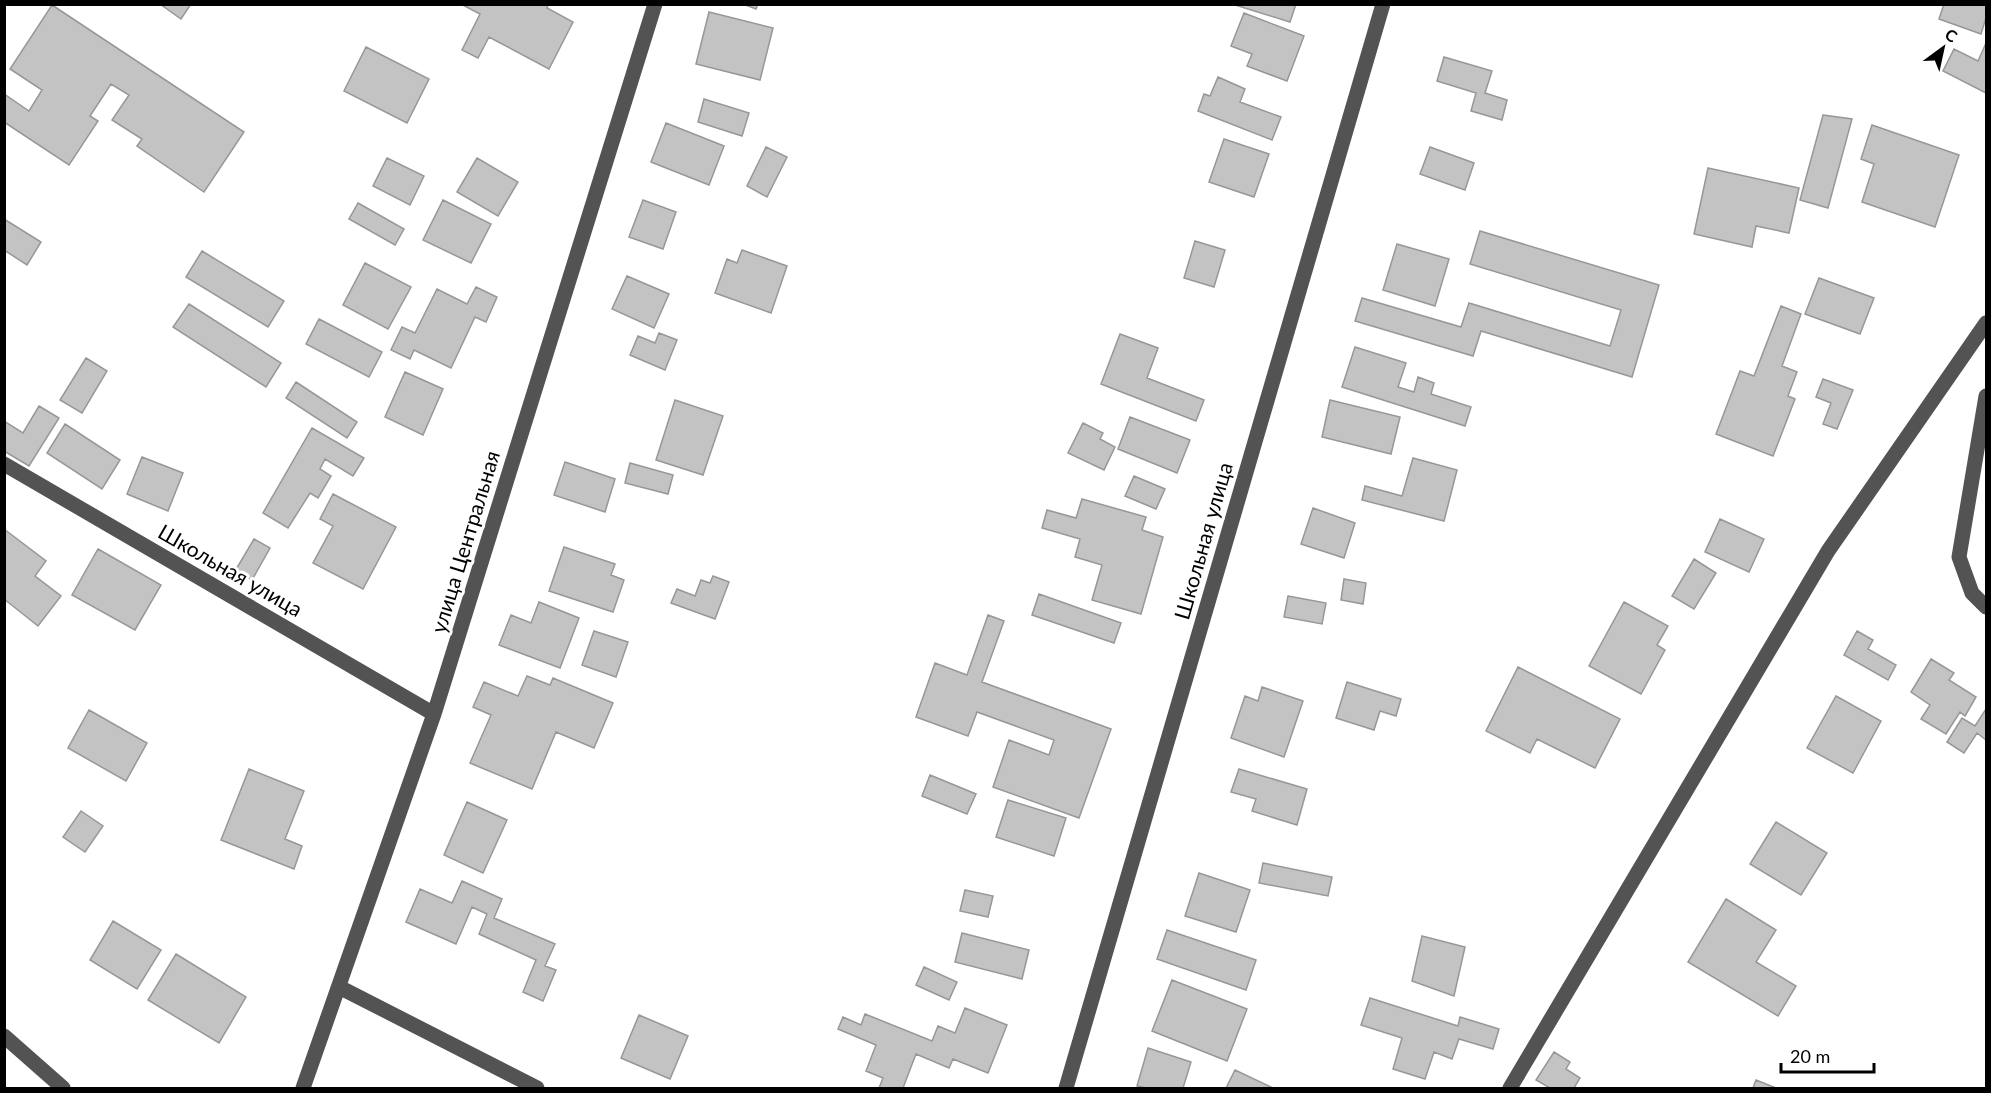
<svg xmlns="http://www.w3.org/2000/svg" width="1991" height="1093" viewBox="0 0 1991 1093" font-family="Lato,sans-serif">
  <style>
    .building { fill: #c3c3c3; stroke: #979797; stroke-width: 1.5 }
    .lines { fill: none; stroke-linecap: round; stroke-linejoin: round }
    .minor { stroke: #535353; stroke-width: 15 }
    .labels { text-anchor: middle; stroke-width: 6; stroke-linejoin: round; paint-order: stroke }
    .street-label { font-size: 21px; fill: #000; stroke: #fff }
  </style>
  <rect width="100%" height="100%" fill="#fff"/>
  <path class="building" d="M160,4H191L181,19Z
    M461,4H549L547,8L573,22L549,69L489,37L478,58L462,50L480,14Z
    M743,4H758L756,9Z
    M1232,4H1296L1290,22Z
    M1944,4H1986V18L1981,34L1939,19Z
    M52,5L244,132L204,192L137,146L142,139L112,120L129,95L111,84L90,116L98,121L69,165L4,122V94L29,111L42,90L10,69Z
    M709,12L773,28L760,80L696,64Z
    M1244,13L1304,36L1287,81L1247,66L1252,54L1231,46Z
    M1986,43V93L1943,71L1954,49L1978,61Z
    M366,47L429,79L407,123L344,91Z
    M1444,57L1492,71L1485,93L1507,100L1502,120L1471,111L1476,93L1437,81Z
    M1218,77L1245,89L1240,102L1281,117L1272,140L1198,111L1204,94L1210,96Z
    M704,99L749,113L742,136L698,122Z
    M1823,115L1852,119L1828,208L1800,200Z
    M666,123L724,146L709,185L651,162Z
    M1872,125L1959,155L1935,227L1862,202L1874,164L1861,159Z
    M1224,139L1269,154L1254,197L1209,182Z
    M766,147L787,157L767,197L747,186Z
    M1430,147L1474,163L1465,190L1420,174Z
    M387,158L424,176L410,205L373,186Z
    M477,158L518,182L498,216L457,192Z
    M1708,168L1799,188L1789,233L1756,226L1752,247L1694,234Z
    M443,200L491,224L471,263L423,240Z
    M643,200L676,212L663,249L629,237Z
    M358,203L404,229L395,245L349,219Z
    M4,219L41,242L27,265L4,250Z
    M1480,231L1659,285L1632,377L1481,331L1473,356L1355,321L1362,298L1461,327L1469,303L1610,346L1621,310L1470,264Z
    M1195,241L1225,250L1214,287L1184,278Z
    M1397,244L1449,259L1435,306L1383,290Z
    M742,250L787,266L771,313L715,293L727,259L737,263Z
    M202,251L284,301L268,327L186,277Z
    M365,263L411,287L388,329L343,305Z
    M627,276L669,294L654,328L612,309Z
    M1819,278L1874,298L1860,334L1805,314Z
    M476,287L497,297L486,322L475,317L451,368L414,350L410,359L391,350L402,327L415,333L437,289L467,304Z
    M189,304L281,363L266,387L173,327Z
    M1781,306L1801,314L1782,366L1797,372L1788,396L1795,399L1773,456L1716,434L1740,371L1754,376Z
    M319,319L382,352L369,377L306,344Z
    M659,333L677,340L665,370L630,355L638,336L655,343Z
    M1120,334L1158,348L1147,378L1204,400L1196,421L1101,384Z
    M1355,347L1406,363L1398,387L1414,392L1418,377L1434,383L1431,394L1471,407L1465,426L1342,387Z
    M86,358L107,371L82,413L60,400Z
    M405,372L443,389L423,435L385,417Z
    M1823,379L1853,390L1837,429L1823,424L1831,403L1816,397Z
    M296,382L357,422L347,438L286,398Z
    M675,400L723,416L703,475L656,460Z
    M1330,400L1400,417L1391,454L1322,437Z
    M39,406L59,418L29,466L4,451V421L23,433Z
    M1130,417L1190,440L1177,473L1118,449Z
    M1083,423L1103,433L1100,439L1115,447L1104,470L1068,453Z
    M65,424L120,460L102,489L47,453Z
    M312,428L364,458L353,476L325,459L320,469L331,476L318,498L310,493L288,528L263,513Z
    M142,457L183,473L168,511L127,494Z
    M1413,458L1457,470L1444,521L1362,500L1365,486L1402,496Z
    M565,462L615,479L605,512L554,495Z
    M630,463L673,475L668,494L625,483Z
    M1134,476L1165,489L1156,509L1125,496Z
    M333,494L396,527L363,589L313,563L333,526L320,519Z
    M1082,499L1146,517L1142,530L1163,537L1141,614L1092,600L1102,565L1075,557L1080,539L1042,528L1047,510L1076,518Z
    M1313,508L1355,523L1344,558L1301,544Z
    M1720,519L1764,539L1749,572L1705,552Z
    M4,529L46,561L35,576L61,596L38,626L4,599Z
    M254,539L270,548L252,580L235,571Z
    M564,547L615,564L611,575L624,580L613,612L549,591Z
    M98,549L161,585L135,630L72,595Z
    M1694,559L1716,573L1694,609L1672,596Z
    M713,576L729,582L715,619L671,603L677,589L695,596L701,580L710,583Z
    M1344,579L1366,583L1363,604L1341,600Z
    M1039,594L1121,623L1114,643L1032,615Z
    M1288,596L1326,603L1322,624L1284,617Z
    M539,602L579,618L560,668L499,645L511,615L531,623Z
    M1624,602L1668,626L1657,645L1665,650L1641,694L1589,666Z
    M988,615L1004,621L982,682L1111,729L1079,818L993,787L1009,740L1049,755L1054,740L977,712L968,736L916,717L935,663L967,675Z
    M594,631L628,642L616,677L582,665Z
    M1857,631L1873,640L1868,649L1896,665L1888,680L1844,655Z
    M1931,659L1954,673L1949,680L1976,697L1965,716L1960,712L1946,734L1921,719L1930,705L1911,692Z
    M1518,667L1620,719L1595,768L1537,739L1530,753L1486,731Z
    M527,676L550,685L553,678L613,703L594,748L556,732L532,789L470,763L491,715L473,707L484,682L518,696Z
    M1347,682L1401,699L1396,716L1380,711L1374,730L1336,718Z
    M1262,687L1303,701L1284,757L1231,738L1245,696L1258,701Z
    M1836,696L1881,721L1853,773L1807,748Z
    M1986,709V740L1977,733L1964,753L1947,742L1962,718L1975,726Z
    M89,710L147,743L126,781L68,748Z
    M249,769L304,791L285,839L302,846L294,869L221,840Z
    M1239,769L1307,789L1297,825L1252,811L1256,799L1231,792Z
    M930,775L976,794L967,814L922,796Z
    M1008,800L1066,818L1054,856L996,837Z
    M467,802L507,820L483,873L444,855Z
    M81,811L103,826L85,852L63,837Z
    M1776,822L1827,853L1801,895L1750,864Z
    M1263,863L1332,877L1328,896L1259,883Z
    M1199,873L1250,890L1236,932L1185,916Z
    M462,881L502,899L494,918L555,944L545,966L556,970L543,1001L523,992L536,960L479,934L487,914L472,907L456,944L406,922L420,889L452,903Z
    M965,890L993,896L988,917L960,911Z
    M1726,899L1776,930L1756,962L1796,986L1778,1016L1688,962Z
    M113,921L161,950L137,989L90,960Z
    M1167,930L1256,960L1246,990L1157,959Z
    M962,933L1029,950L1022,979L955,962Z
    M1422,936L1465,947L1454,996L1412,981Z
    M176,954L246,997L219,1043L148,1000Z
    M924,967L957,982L949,1000L916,985Z
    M1172,980L1247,1009L1227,1061L1152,1031Z
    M1370,998L1458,1026L1460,1017L1499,1029L1493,1049L1459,1039L1452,1059L1434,1052L1425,1079L1393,1069L1402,1038L1361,1025Z
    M965,1008L1007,1025L988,1073L953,1059L949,1068L916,1054L903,1088H879L883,1078L866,1071L876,1045L838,1029L843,1017L861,1025L865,1014L932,1041L938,1026L955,1033Z
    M639,1015L688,1036L670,1079L621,1058Z
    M1148,1048L1191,1062L1183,1088H1146L1137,1086Z
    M1554,1052L1570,1062L1566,1069L1580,1078L1574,1088H1550L1536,1080Z
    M1235,1070L1273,1088H1226Z
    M1756,1080L1776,1088H1753Z"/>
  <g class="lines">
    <path class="minor" d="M1986,396L1959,557L1972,593L1986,607
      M4,464L434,714
      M339,987L537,1088
      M4,1036L63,1088
      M303,1088L434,714L655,4
      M1066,1088L1383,4
      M1510,1088L1828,551L1986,323"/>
  </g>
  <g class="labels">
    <g class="street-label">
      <text transform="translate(1204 541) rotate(-74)" y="7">Школьная улица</text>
      <text transform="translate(466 542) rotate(-73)" y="7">улица Центральная</text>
      <text transform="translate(230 571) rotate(30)" y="7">Школьная улица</text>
    </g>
  </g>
  <rect width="1991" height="1093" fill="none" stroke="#000000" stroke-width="12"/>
  <g transform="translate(1943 48) rotate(33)" stroke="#ffffff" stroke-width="4.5" paint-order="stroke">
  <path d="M0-4.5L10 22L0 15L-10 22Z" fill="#000000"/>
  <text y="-9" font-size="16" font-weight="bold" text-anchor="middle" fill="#000000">С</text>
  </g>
  <path d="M1781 1063v9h93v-9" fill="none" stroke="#000000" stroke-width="3"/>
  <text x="1790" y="1063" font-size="18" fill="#000000" stroke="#ffffff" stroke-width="4.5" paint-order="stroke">20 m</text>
</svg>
